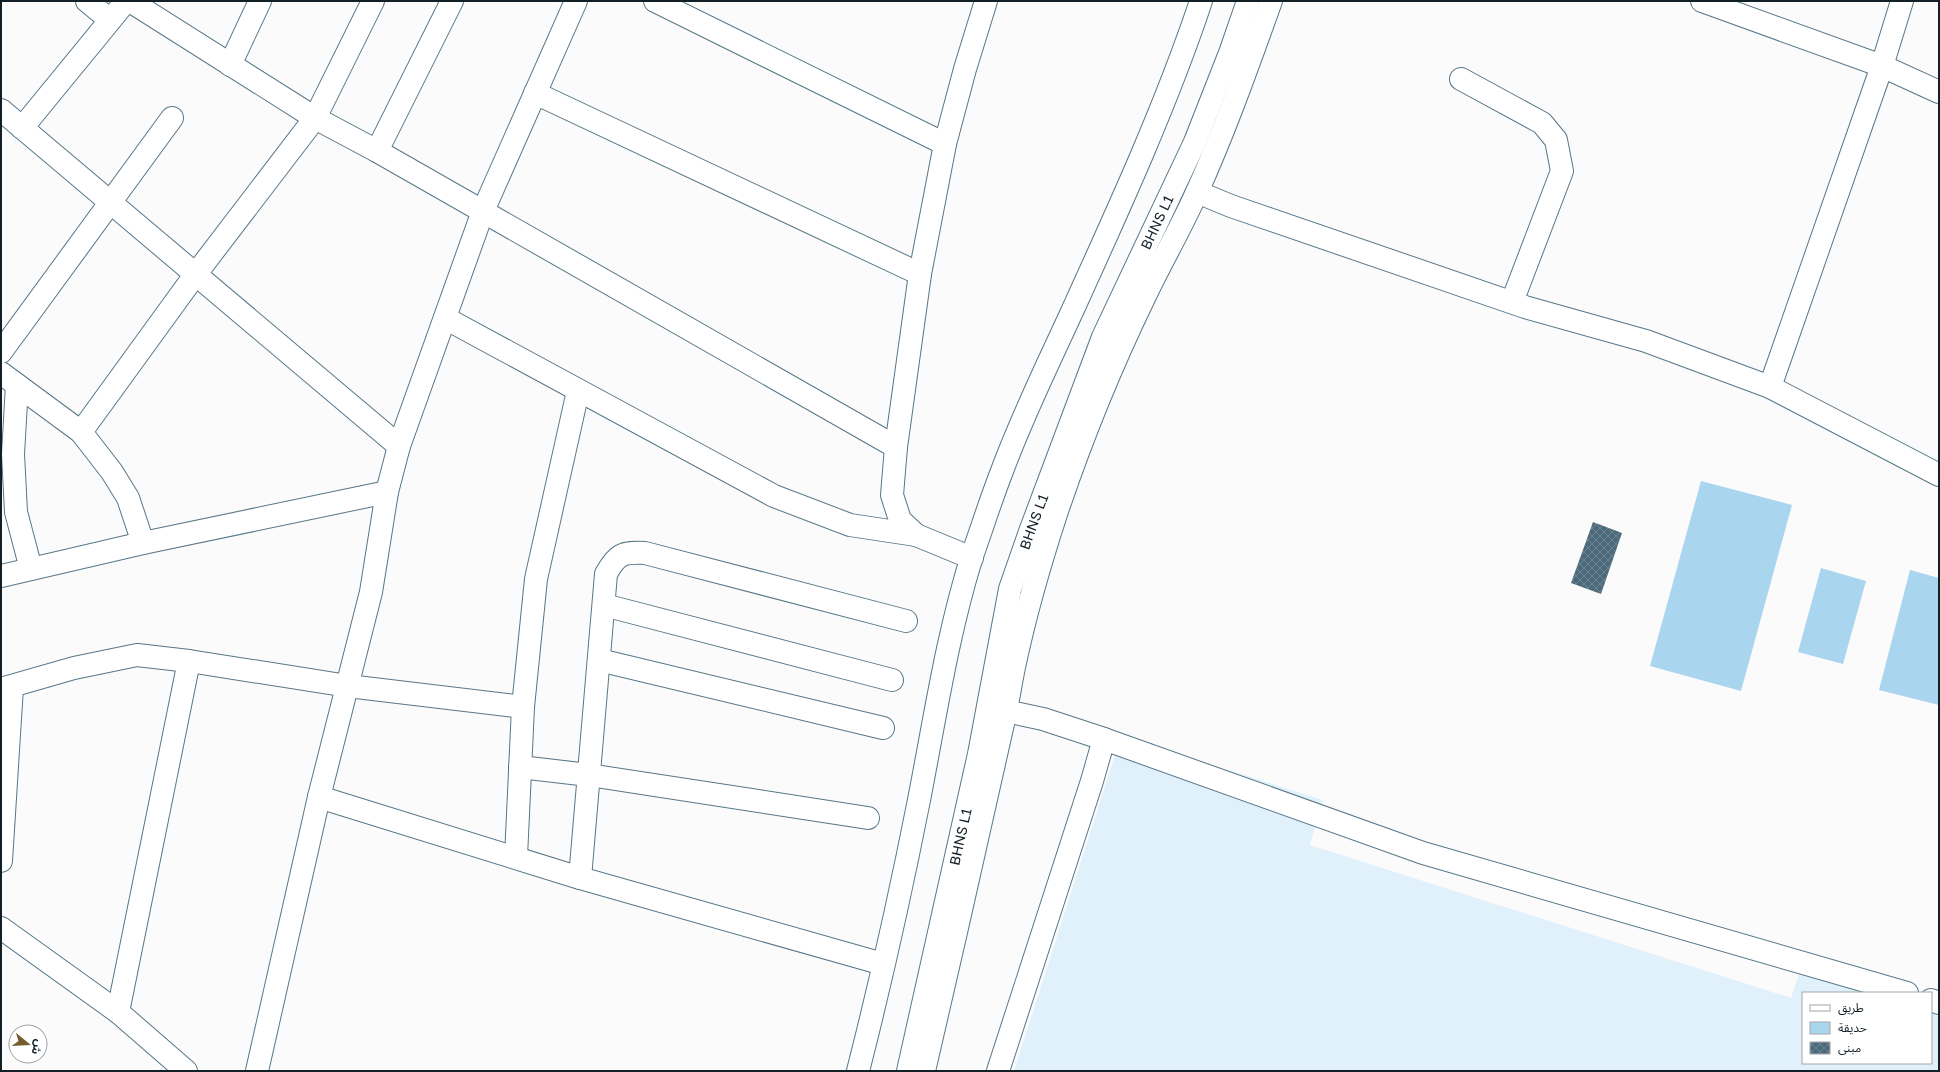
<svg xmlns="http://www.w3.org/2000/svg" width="1940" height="1072" viewBox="0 0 1940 1072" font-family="'Golos Text','Noto Sans Arabic',sans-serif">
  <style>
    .built { fill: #e1f1fb }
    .green { fill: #aad5ef }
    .building { fill: url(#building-cross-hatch) }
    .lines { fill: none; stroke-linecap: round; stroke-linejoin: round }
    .minor-casing { stroke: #577688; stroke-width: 24 }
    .minor { stroke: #fff; stroke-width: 22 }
    .labels { text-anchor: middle; stroke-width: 4; stroke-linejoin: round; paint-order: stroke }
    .street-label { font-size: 14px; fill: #131f26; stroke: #fff }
  </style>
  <defs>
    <pattern id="building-cross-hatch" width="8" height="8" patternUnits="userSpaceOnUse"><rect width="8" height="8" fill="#4c6a7c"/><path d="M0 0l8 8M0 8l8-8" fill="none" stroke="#6c8390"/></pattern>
  </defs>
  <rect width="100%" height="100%" fill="#fbfbfb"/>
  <path class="built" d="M1121,736L1323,800L1310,845L1791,998L1803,961L1905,993H1803V1063H1931V1001L1939,1004V1071H1014Z"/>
  <path class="green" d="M1701,481L1792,505L1741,691L1650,666Z
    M1821,568L1866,581L1843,664L1798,652Z
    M1910,570L1939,578V705L1879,690Z"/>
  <path class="building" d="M1593,522L1622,533L1601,594L1571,583Z"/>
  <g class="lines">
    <g class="minor-casing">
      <g id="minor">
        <path d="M87,1L110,20"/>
        <path d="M130,1L315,118L377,151L896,447"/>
        <path d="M655,1L945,144"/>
        <path d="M1702,1L1882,66L1939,92"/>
        <path d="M230,65L260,1"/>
        <path d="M1461,79L1542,123L1556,140L1562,171L1512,302"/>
        <path d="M535,93L920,274"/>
        <path d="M1,110L399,446"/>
        <path d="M22,128L126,1"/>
        <path d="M377,151L452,1"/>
        <path d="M1197,192L1231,206L1525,307L1646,341L1770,387L1939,475"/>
        <path d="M445,318L774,496L850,525L916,535"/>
        <path d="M1,352L172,118"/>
        <path d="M1,373L81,432L112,472L128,498L143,543"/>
        <path d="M17,385L13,454L16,512L31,569"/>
        <path d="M1770,387L1882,66L1902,1"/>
        <path d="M81,432L195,275L315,118L373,1"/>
        <path d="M972,558L916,535L900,520L892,495L896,447L920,274L945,144L965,69L986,1"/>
        <path d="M1,576L143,543L387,492"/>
        <path d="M604,605L892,680"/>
        <path d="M599,660L883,728"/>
        <path d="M1,689L74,668L137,655L189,661L348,686L523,707"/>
        <path d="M1006,711L1043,719L1104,739L1423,853L1907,993"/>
        <path d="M520,767L589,775L868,818"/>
        <path d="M319,797L580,878L883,964"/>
        <path d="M516,857L523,707L536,579L578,391"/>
        <path d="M1,861L12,687"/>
        <path d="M580,878L606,574C617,554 622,552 645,553L906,621"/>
        <path d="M1,928L118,1012L186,1071"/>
        <path d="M1931,1000L1939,1003"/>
        <path d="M118,1012L189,661"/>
        <path d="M257,1071L319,797L371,592L387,492L399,446L483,211L576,1"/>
        <path d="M858,1071C881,981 901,891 919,800C935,718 947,636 972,556C982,528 991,499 1002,471C1023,414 1050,360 1075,305C1120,206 1167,103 1201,1"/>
        <path id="s1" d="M908,1071L979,754L1010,589L1031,529L1103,337L1195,142L1230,53L1248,1"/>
        <path d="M924,1071C951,957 976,842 1002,728C1007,708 1010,687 1014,667C1025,615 1040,563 1056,514C1081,440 1110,368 1144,298C1161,262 1181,228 1197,192C1225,130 1248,65 1271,1"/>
        <path d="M998,1071L1092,781L1104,739"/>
      </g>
    </g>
    <use href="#minor" class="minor"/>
  </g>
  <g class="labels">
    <g class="street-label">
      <text dy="5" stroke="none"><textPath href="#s1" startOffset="888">BHNS L1</textPath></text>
      <text dy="5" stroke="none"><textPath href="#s1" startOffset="564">BHNS L1</textPath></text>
      <text dy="5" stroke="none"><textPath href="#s1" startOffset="240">BHNS L1</textPath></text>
    </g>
  </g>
  <rect width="1940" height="1072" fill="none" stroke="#131f26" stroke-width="4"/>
  <rect x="1802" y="992" width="130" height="72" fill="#ffffff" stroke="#a1a5a8"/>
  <rect x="1810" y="1005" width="20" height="6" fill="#ffffff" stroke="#a1a5a8"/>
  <text x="1838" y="1012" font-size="12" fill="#131f26">طريق</text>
  <rect x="1810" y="1022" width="20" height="12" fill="#aad5ef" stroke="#a1a5a8"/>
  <text x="1838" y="1032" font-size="12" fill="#131f26">حديقة</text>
  <rect x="1810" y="1042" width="20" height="12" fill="url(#building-cross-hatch)" stroke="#a1a5a8"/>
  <text x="1838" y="1052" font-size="12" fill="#131f26">مبنى</text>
  <g transform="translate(28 1044) rotate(108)"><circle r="19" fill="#ffffff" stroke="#a1a5a8"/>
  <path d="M0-3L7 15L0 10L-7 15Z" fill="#735d2c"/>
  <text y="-6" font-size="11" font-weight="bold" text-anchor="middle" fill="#131f26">ش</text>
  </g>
</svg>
